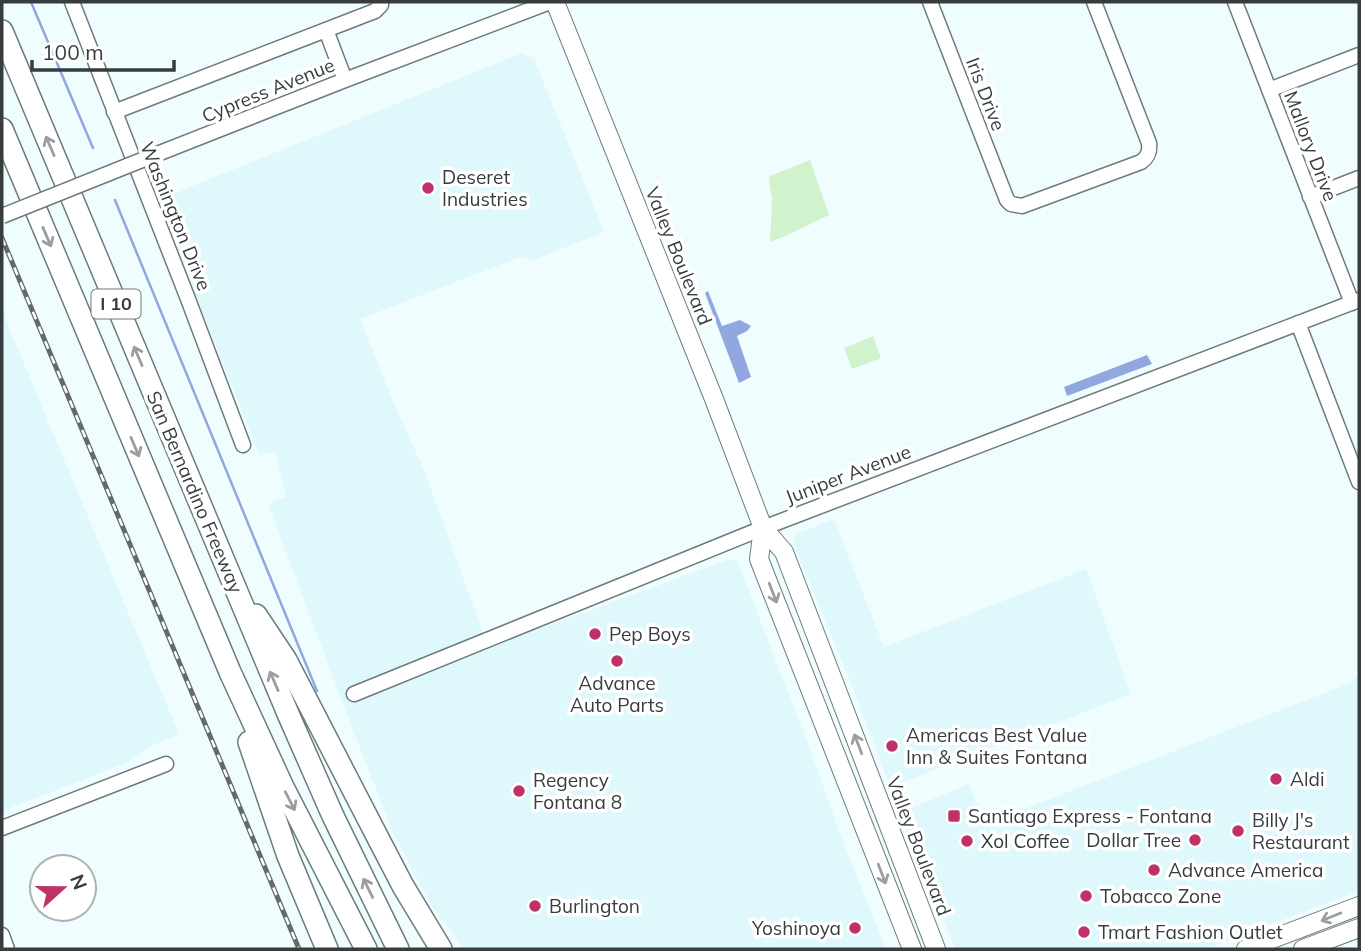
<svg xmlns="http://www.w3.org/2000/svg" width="1361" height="951" viewBox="0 0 1361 951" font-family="Mulish,sans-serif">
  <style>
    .built { fill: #def8fb }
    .green { fill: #d0f3cd }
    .water { fill: #91a7e0 }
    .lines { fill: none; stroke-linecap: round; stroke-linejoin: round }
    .stream { stroke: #91a7e0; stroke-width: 2.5 }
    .minor-casing { stroke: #6d7b7d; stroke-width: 17 }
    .major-casing { stroke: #6d7b7d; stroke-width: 20 }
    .highway-casing { stroke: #6d7b7d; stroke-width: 24 }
    .minor { stroke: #fff; stroke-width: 14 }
    .major { stroke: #fff; stroke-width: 18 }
    .highway { stroke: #fff; stroke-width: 21 }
    .rail-casing { stroke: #636a6b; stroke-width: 5 }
    .rail { stroke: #fff; stroke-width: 2.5; stroke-dasharray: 8; stroke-linecap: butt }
    .minor-bridge-casing { stroke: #6d7b7d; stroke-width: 17; stroke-linecap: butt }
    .minor-bridge { stroke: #fff; stroke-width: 14 }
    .oneway { stroke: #9b9e9e }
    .poi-dot { fill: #be3268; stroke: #fff; stroke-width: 2.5 }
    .labels { text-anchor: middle; stroke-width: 7; stroke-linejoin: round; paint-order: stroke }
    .shield { fill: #fff; stroke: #737778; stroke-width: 2 }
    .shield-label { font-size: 18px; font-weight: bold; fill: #373d3e }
    .street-label { font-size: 19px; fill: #373d3e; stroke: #fff }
    .poi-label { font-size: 19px; fill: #373d3e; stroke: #fff; text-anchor: start }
  </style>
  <rect width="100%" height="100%" fill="#f0fdff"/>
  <path class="built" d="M522,53L534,59L604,232L531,261L523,256L360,319L394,404L424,470L483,633L490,647L730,559L737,560L807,741L845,847L886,949H464L432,907L394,834L354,733L268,504L286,497L275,452L259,454L158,200Z
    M2,311L179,734L149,747L129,762L2,811Z
    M831,520L835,522L884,647L1086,569L1131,694L890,787L855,693L793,542L796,534Z
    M1359,676V891L1206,949H955L922,862L916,856L899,813L969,784L985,824L1343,686Z"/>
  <path class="green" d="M810,160L829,215L788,235L770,242L772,199L769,180L770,176Z
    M873,336L881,358L852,369L844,348Z"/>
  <path class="water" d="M708,291L722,326L740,320L751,326L747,331L737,336L751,377L739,383L705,293Z
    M1147,355L1152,364L1067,396L1064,387Z"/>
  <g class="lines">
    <path class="stream" d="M31,2L93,148
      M115,200L317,691"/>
    <g class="minor-casing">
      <path id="minor" d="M72,2L188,299L243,445
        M930,2L1007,200L1011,204L1022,206L1141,162C1148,157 1150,152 1149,143L1094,2
        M1235,2L1352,303
        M326,30L345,80
        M1269,90L1359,55
        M114,112L375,11L381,5V2
        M147,158L345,80L550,2
        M1310,197L1359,178
        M1298,323L1359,482
        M354,694L763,528L1359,300
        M2,828L166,764
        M2,935L7,949"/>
    </g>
    <g class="major-casing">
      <path id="major" d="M555,2L714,399L763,528L784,552L936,949
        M763,528L759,559L912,949
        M1246,949L1359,906
        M1303,949L1359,928"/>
    </g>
    <g class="highway-casing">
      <path id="highway" d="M2,31L289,716L333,816L398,949
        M2,129L230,672L283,787L366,949
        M256,615L286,660L378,838L403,886L441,949
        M249,742L288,856L327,949"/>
    </g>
    <use href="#minor" class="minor"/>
    <use href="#major" class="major"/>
    <use href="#highway" class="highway"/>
    <g class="rail-casing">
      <path id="rail" d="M2,238L299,949"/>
    </g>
    <use href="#rail" class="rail"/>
    <g class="minor-bridge-casing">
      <path id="minor-bridge" d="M2,216L147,158"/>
    </g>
    <use href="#minor-bridge" class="minor-bridge"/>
  </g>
  <defs><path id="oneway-shaft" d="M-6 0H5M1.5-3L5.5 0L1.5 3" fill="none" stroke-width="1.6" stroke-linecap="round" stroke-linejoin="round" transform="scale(1.75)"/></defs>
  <g class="oneway">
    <use href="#oneway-shaft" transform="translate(50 146) rotate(-113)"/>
    <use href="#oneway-shaft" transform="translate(47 237) rotate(67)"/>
    <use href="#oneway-shaft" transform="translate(138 356) rotate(-113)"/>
    <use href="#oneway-shaft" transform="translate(135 447) rotate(67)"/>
    <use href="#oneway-shaft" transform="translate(773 593) rotate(69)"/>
    <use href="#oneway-shaft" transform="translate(274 681) rotate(-113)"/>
    <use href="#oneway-shaft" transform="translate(858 744) rotate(-111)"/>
    <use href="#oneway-shaft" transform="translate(290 801) rotate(63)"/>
    <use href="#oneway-shaft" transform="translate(882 874) rotate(69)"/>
    <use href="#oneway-shaft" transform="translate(368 888) rotate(-116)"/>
    <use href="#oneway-shaft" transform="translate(1331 917) rotate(158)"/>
  </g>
  <g class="poi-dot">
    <circle cx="428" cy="188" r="7"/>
    <circle cx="595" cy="634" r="7"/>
    <circle cx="617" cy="661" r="7"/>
    <circle cx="892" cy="746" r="7"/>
    <circle cx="1276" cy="779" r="7"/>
    <circle cx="519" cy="791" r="7"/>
    <rect x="947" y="809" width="14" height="14" rx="3.5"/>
    <circle cx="1238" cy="831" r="7"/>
    <circle cx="1195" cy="840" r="7"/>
    <circle cx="967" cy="841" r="7"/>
    <circle cx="1154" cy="870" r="7"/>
    <circle cx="1086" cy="896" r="7"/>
    <circle cx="535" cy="906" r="7"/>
    <circle cx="855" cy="928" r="7"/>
    <circle cx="1084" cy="932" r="7"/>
  </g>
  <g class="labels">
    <rect class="shield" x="91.5" y="289.5" width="49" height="29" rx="5"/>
    <g class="shield-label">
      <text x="116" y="310">I 10</text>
    </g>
    <g class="street-label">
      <text transform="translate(268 90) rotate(-22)" y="7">Cypress Avenue</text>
      <text transform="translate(986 94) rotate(69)" y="7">Iris Drive</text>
      <text transform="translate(1311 146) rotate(69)" y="7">Mallory Drive</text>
      <text transform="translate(176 216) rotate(68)" y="7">Washington Drive</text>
      <text transform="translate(679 256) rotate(68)" y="7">Valley Boulevard</text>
      <text transform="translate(848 474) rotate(-21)" y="7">Juniper Avenue</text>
      <text transform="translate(195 492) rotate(67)" y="7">San Bernardino Freeway</text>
      <text transform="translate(919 846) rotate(69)" y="7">Valley Boulevard</text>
    </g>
    <g class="poi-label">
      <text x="442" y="184">Deseret<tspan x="442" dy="22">Industries</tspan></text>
      <text x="609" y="641">Pep Boys</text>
      <text x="617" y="690" text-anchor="middle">Advance<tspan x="617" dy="22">Auto Parts</tspan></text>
      <text x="906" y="742">Americas Best Value<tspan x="906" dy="22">Inn &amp; Suites Fontana</tspan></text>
      <text x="1290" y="786">Aldi</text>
      <text x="533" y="787">Regency<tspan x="533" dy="22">Fontana 8</tspan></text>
      <text x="968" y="823">Santiago Express - Fontana</text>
      <text x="1252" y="827">Billy J's<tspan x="1252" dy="22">Restaurant</tspan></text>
      <text x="1181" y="847" text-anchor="end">Dollar Tree</text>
      <text x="981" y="848">Xol Coffee</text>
      <text x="1168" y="877">Advance America</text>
      <text x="1100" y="903">Tobacco Zone</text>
      <text x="549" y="913">Burlington</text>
      <text x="841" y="935" text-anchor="end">Yoshinoya</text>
      <text x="1098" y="939">Tmart Fashion Outlet</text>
    </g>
  </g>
  <rect width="1361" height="951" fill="none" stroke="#373d3e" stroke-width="7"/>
  <g transform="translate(63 888) rotate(69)"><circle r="33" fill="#ffffff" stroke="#afb1b2" stroke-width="2"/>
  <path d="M0-5L12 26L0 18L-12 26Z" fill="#be3268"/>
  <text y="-10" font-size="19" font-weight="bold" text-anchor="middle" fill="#373d3e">N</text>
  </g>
  <path d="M32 60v10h142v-10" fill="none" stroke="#373d3e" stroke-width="3.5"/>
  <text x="42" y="60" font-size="21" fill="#373d3e" stroke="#ffffff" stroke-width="5" paint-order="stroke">100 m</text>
</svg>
